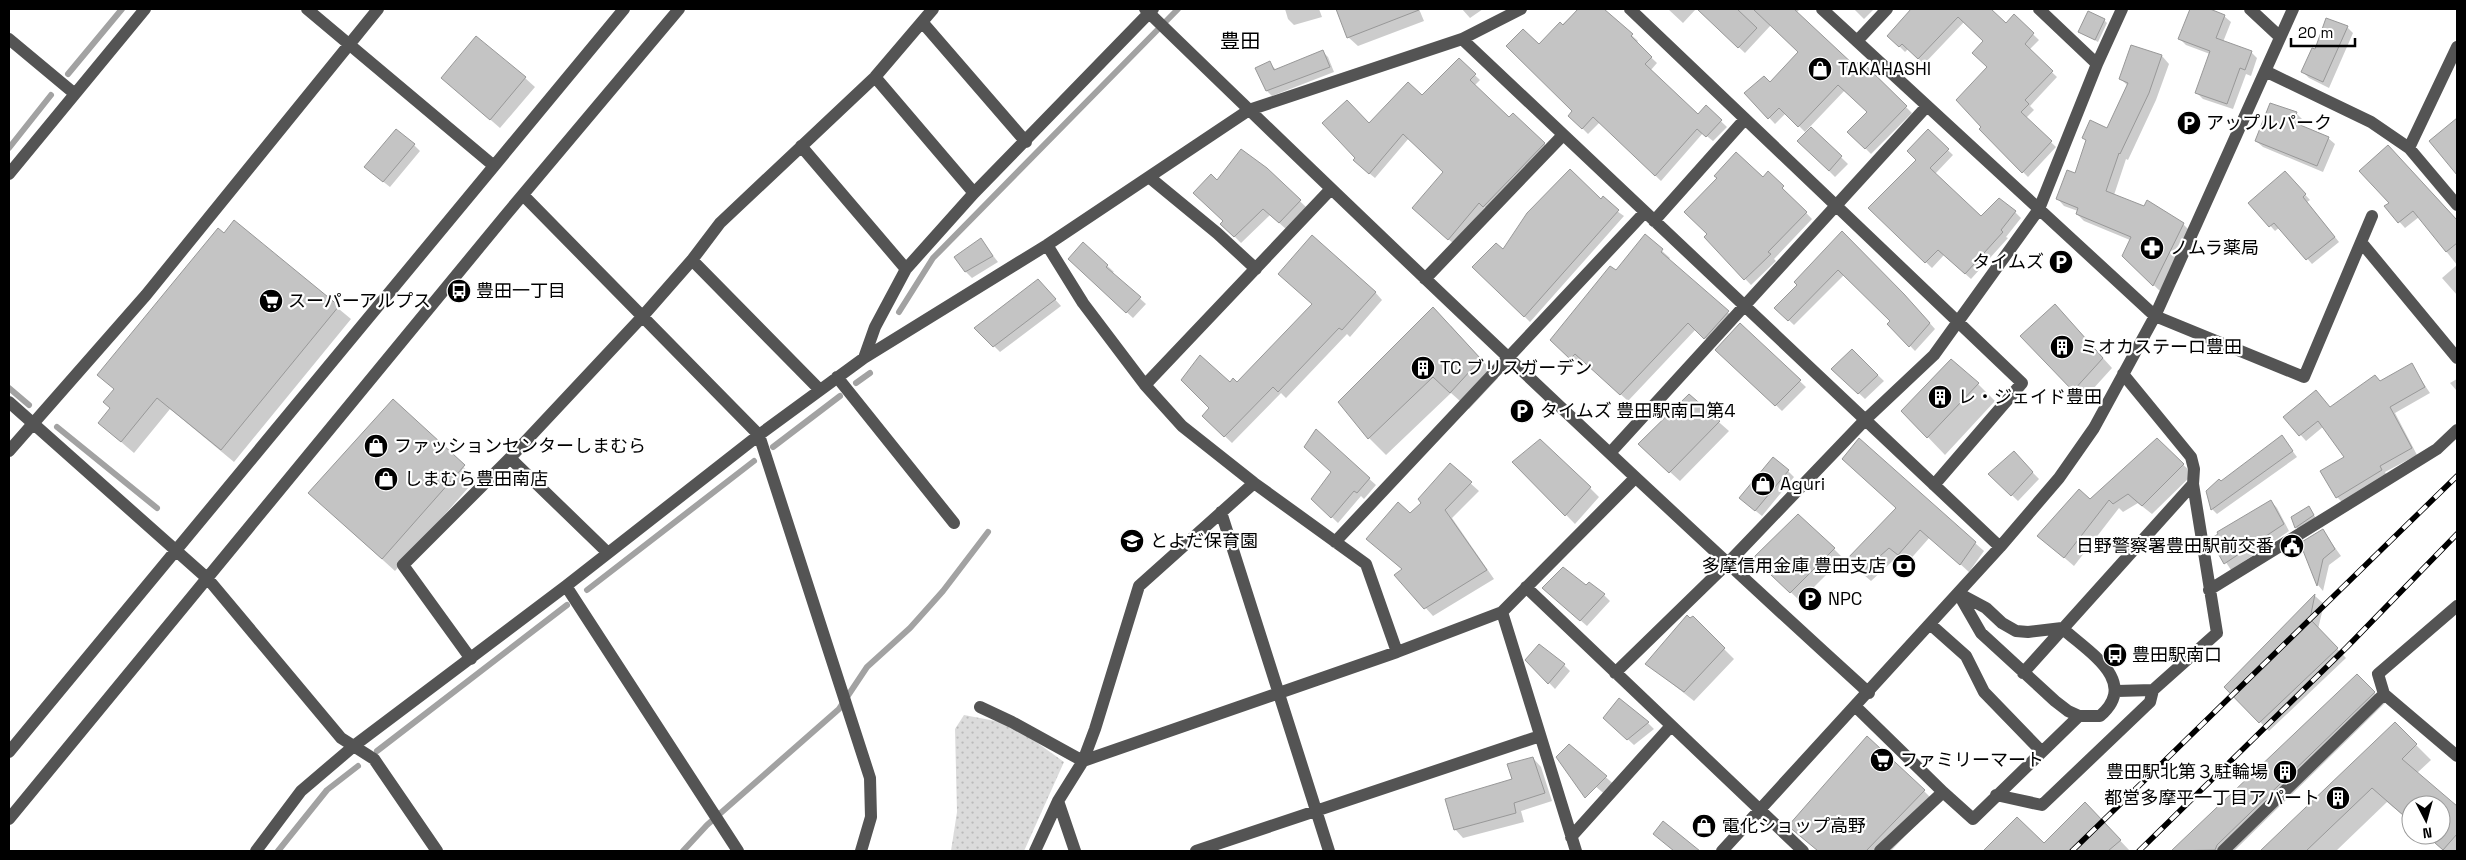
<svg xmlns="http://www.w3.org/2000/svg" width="2466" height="860" viewBox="0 0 2466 860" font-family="'Space Grotesk','Noto Sans JP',sans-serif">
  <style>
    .park { fill: url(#park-dots) }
    .shadow { fill: #0003 }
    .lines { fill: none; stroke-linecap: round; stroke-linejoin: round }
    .stream { stroke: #a2a2a2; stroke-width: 6 }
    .building { fill: #c4c4c4; stroke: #989898 }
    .minor { stroke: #545454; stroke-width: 12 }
    .rail-casing { stroke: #000; stroke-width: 5.5 }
    .rail { stroke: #fff; stroke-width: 4; stroke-dasharray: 11; stroke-linecap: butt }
    .labels { text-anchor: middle; stroke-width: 4.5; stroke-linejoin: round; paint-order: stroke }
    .poi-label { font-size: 18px; fill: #000; stroke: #fff; text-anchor: start }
    .quarter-label { font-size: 20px; fill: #000; stroke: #fff }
  </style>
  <defs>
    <pattern id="park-dots" width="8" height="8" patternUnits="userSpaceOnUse" patternTransform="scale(1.25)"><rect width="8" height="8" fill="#dbdbdb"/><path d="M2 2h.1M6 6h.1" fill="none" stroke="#bababa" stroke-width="1.8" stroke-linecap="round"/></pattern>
  </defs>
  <rect width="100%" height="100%" fill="#fff"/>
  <path class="park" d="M964,715L1011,724L1064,762L1024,851H951L957,812L955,729Z"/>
  <path class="shadow" d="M1285,9H1319L1322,17L1294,25L1288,19Z
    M1338,9H1419L1424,21L1358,46L1348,37Z
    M1462,9H1483L1470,18Z
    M1579,9H1603L1638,41L1636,43L1657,63L1650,71L1698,116L1706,107L1727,127L1713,141L1703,133L1661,181L1600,122L1588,134L1570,116L1574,111L1539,46Z
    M1668,9H1696L1683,23Z
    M1698,9H1800L1796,13L1855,68L1860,62L1912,113L1871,154L1849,132L1868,112L1845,90L1805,132L1786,113L1775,124L1746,93L1770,83L1799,52L1771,25L1745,53Z
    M1854,9H1874L1864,19Z
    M1926,9H1989L2006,25L2014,16L2039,40L2029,50L2057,77L2030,106L2034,110L2026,118L2056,147L2028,177L1980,129L1989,67L1984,41L1964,22L1924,64L1908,49L1905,52L1889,36L1918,17Z
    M2192,9H2206L2224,16L2231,22L2223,42L2251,52L2257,58L2251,76L2246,74L2233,109L2203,99L2196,92L2210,54L2186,45L2180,39Z
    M2104,20L2107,23L2098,42L2080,32Z
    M2347,27L2353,33L2329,88L2309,78L2303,72L2315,50Z
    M1323,52L1328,57L1334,72L1272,96L1267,91L1270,63L1276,70Z
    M2162,56L2169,64L2156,100L2128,160L2126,159L2114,195L2183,224L2191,232L2161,292L2123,256L2130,240L2084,221L2077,214L2078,211L2064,206L2057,198L2108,129L2128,86L2121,79Z
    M1459,60L1480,80L1474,86L1509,118L1513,114L1549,148L1489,211L1485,207L1454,244L1418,213L1444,172L1409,138L1375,178L1359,165L1369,125L1422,96Z
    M442,78H525L535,87L500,128Z
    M2296,113L2302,119L2299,126L2328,138L2335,144L2323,172L2263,147L2256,141Z
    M2457,119V172L2431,141Z
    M1812,129L1848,164L1835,177L1799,141Z
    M1928,131L1953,155L1935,174L1981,218L2015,212L2021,218L2006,237L2008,238L1971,279L1944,255L1932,268L1870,208L1918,160Z
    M414,145L420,151L390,187L372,173Z
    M2388,146L2457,220V295L2442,278L2457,265L2419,217L2405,228L2386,207L2391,203Z
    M1266,169L1306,207L1286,229L1270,215L1241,243L1222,224L1225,221L1218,182Z
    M1768,173L1812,219L1774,259L1776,261L1751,285L1705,237Z
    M2290,178L2310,200L2307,202L2339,242L2312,264L2280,227L2275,231L2250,203Z
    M1601,200L1624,216L1530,322L1474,267Z
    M234,222L351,319L234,462L170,409L134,453L99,423L111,408L115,390L99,375Z
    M1842,233L1910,301L1935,329L1915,351L1889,324L1892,321L1844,275L1794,325L1776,308L1799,285Z
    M1645,236L1670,258L1668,260L1735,319L1712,345L1696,329L1628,401L1583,360L1578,365L1559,347Z
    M981,240L998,262L972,278L966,272Z
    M1083,243L1114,272L1112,273L1146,304L1133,318L1070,259Z
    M1044,287L1061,306L1000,352L976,328Z
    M1375,292L1382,300L1350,337L1347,334L1286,398L1281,393L1232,443L1211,423V408L1230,384H1237Z
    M2064,315L2112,368L2083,400L2022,336Z
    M1740,325L1806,387L1782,411L1717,350Z
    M1451,326L1498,378L1469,409L1451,393L1386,455L1369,438Z
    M1852,350L1884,381L1865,399L1833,369Z
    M2411,365L2430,393L2395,413L2417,455L2385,472L2387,476L2343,503L2337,497L2346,457L2324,426L2306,441L2285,417L2330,408Z
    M2457,379V391L2450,383Z
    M1978,384L1995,401L1945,455L1903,411Z
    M1689,396L1729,431L1680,481L1650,454Z
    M393,401L476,479L395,571L309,493Z
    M1316,431L1376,485L1364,499L1361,496L1338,523L1313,499L1332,472Z
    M2282,437L2297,457L2217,514L2212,509L2221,482Z
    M2157,440L2193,474L2152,514L2138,503L2123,512L2119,508L2074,566L2039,536L2090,501Z
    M2014,453L2039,479L2018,501L1996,480Z
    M1843,459L1975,543L1984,551L1969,572L1930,537L1907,563L1898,556L1871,581L1856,568L1897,508Z
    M1514,462L1590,488L1599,497L1575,524Z
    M1450,465L1479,491L1452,518L1494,579L1433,616L1396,575L1403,570L1368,539L1410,515L1423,503Z
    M1788,471L1794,477L1762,516L1747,504Z
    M2271,501L2277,508L2289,531L2231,570L2212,541Z
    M2311,511L2316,518L2298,530L2296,527Z
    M2323,531L2341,556L2329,565L2323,591L2318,585L2302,544Z
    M1834,549L1843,558L1800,601L1755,558Z
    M1586,586L1604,595L1610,601L1587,626L1550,594Z
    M2315,596L2324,604L2318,629L2346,658L2269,731L2226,687Z
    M1693,618L1734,659L1694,701L1646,663Z
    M1527,660L1564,665L1570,671L1555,689Z
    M2357,676L2385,703L2234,851H2173Z
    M1605,718L1648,723L1654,729L1634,745Z
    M2395,724L2431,760L2417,773L2457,808V851H2444L2426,835H2441V805H2411V822L2387,802L2336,851H2262Z
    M1569,745L1617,787L1608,797L1588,780Z
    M1533,758L1541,767L1552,801L1521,811L1524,822L1463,838L1455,829L1513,780Z
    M1924,791L1936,803L1891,851H1818L1790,826Z
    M2096,815L2130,851H1985L2017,819L2044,845Z"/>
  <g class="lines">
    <path class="stream" d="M68,74L122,9
      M9,148L51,95
      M899,312L933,258L1178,9
      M856,383L870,373
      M9,388L29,405
      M57,427L157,508
      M773,447L840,396
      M587,590L754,461
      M377,751L567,605
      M278,851L327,790L358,766
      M683,851L707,825L839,709L867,667L910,628L943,591L988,532"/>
  </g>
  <path class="building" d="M1336,9H1419V10L1347,38Z
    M1578,9H1604L1633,34L1631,36L1652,57L1645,64L1698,114L1706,105L1722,120L1706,137L1697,129L1655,176L1593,117L1582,129L1568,116L1572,111L1506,46L1523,29L1539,44L1560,22L1563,25Z
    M1697,9H1737L1757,28L1738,48Z
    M1753,9H1794L1855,66L1860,60L1907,106L1865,149L1847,132L1867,112L1838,85L1798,127L1779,108L1768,119L1744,93L1764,76L1770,82L1798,52Z
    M1911,9H1991L2006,23L2014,14L2034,33L2025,44L2053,71L2025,100L2029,104L2021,112L2052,141L2022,173L1979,129L1981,127L1956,100L1987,67L1972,53L1983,41L1958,17L1918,59L1902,44L1899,47L1887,36Z
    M2190,9H2210L2225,15L2216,38L2252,51L2245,70L2240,68L2227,104L2195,93L2210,51L2178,39Z
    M2088,11L2105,19L2095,40L2078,32Z
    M2326,18L2348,26L2323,82L2301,72L2312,48L2315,49Z
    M476,36L526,77L490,120L441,78Z
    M2131,45L2162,55L2149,93L2120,154L2119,153L2106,191L2144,206L2147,200L2184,223L2153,286L2122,256L2131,237L2076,214L2078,208L2056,199L2067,170L2075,173L2086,140L2082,138L2090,120L2107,128L2128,83L2119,79Z
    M1323,50L1330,67L1266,91L1255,68L1270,61L1274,70Z
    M1459,58L1476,74L1470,80L1509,117L1513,113L1545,143L1483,207L1479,203L1448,240L1412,208L1443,172L1403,134L1369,174L1353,160L1355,158L1322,123L1347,100L1369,123L1408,82L1422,95Z
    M2270,103L2297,112L2293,122L2329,137L2317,166L2255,141Z
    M2457,118V175L2429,141Z
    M1811,127L1842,156L1829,171L1797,141Z
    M396,129L415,144L383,182L364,167Z
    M1928,129L1949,149L1930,168L1981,216L1999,198L2016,211L2001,230L2003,232L1965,274L1938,250L1925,263L1868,208L1916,160L1907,151Z
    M2388,145L2457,220V243L2446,252L2413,211L2398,223L2384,206L2389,203L2359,171Z
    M1241,149L1267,168L1301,200L1279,223L1263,209L1234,237L1220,224L1223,221L1193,193L1211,174L1217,180Z
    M1736,152L1763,177L1768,171L1784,186L1782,188L1807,212L1768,252L1771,254L1744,280L1704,237L1707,234L1684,212L1717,178L1714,176Z
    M1570,169L1601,199L1603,196L1619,210L1524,317L1472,267L1496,243L1503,249L1527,213Z
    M2285,171L2306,194L2303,197L2335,237L2306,260L2274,223L2269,227L2248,203Z
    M234,220L339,306L221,450L157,398L121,442L98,423L110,408L103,402L114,389L97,375L218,228L224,233Z
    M1842,231L1904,294L1930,323L1909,347L1887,324L1890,321L1838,270L1788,321L1774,308L1797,285L1794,282Z
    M1645,234L1663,249L1661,252L1729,311L1704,339L1688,323L1620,395L1575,354L1570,359L1550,340L1610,266L1616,270Z
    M1312,235L1376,292L1342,330L1339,328L1278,392L1273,387L1224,437L1202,416L1209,408L1181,380L1200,355L1230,382L1233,378L1237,382L1312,304L1278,274Z
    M981,238L993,256L965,272L954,257Z
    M1083,242L1108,265L1106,267L1141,297L1126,313L1068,259Z
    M1038,279L1056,299L993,347L974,328Z
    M2055,304L2103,358L2073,391L2020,336Z
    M1433,307L1481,359L1450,393L1433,377L1368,439L1338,402Z
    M1740,323L1801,380L1775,406L1715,350Z
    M1852,349L1878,375L1858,394L1831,369Z
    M1951,359L1979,383L1927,438L1901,411Z
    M2412,363L2425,387L2390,407L2412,448L2380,466L2382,470L2336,498L2320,471L2344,457L2318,421L2299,436L2283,417L2316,390L2330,407L2375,375L2380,381Z
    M1689,394L1720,421L1669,473L1638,444Z
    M393,399L465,465L382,559L308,493Z
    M1316,429L1370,478L1357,493L1354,491L1331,518L1311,499L1331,472L1304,447Z
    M2282,435L2293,451L2211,510L2206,491L2219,479L2221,481Z
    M1859,438L1976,542L1960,565L1920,530L1898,555L1889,548L1861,573L1846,560L1896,508L1842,459Z
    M2157,438L2184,464L2142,506L2128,494L2113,504L2109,500L2064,558L2037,536L2079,489L2090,499Z
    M1540,439L1591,487L1565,516L1512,462Z
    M2014,451L2033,472L2011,496L1988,474Z
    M1773,457L1789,470L1755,511L1739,498Z
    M1450,463L1472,482L1445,510L1487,570L1424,609L1394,575L1402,569L1366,539L1398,502L1410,513L1421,503L1418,499Z
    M2271,500L2284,524L2224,564L2210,539L2218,534L2217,532Z
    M2309,506L2314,515L2295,528L2291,517Z
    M1798,514L1835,548L1790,593L1753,558Z
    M2323,529L2335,549L2323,559L2317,586L2300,543Z
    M1563,567L1586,585L1589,582L1605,594L1580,621L1542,588Z
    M2315,594L2310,619L2338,648L2259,723L2224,687Z
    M1687,615L1690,618L1693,616L1725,648L1684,692L1645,664Z
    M1539,644L1565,664L1548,684L1525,660Z
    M2357,674L2375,692L2217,845L2215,850L2171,851Z
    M1619,698L1649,722L1627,740L1603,718Z
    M2395,722L2417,744L2402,759L2457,806V834L2443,850L2426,835H2441V805H2411V822L2372,788L2306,851H2260Z
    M1867,736L1925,790L1866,851H1818L1788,826Z
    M1569,744L1607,776L1585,798L1556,757Z
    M1533,757L1545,793L1514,803L1516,813L1454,830L1445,799L1512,779L1507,764Z
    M2085,802L2121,840L2108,851H1983L2017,817L2044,843Z
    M1663,821L1700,851H1674L1653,834Z"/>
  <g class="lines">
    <path class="minor" d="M307,9L494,166
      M1145,9C1383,240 1623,469 1869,693
      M1630,9L2022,383L1934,485
      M1822,9L2155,316L2304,377L2372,216
      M2039,9L2097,64
      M2250,9L2280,37
      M923,23L1026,142
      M9,39L75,94
      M1462,39L2000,547
      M1857,41L1887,9
      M2265,71L2371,122L2409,148L2457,205
      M875,77L974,193
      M801,146L906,269
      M2409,148L2457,47
      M9,174L145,9
      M1149,177L1217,233L1256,269
      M523,195L759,435L870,778L871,817L861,851
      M1654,221L1745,119
      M2361,242L2457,358
      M1047,245L1083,303L1145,385L1182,426L1254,483L1366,564L1397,652
      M692,260L820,390
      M1425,279L1563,135
      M864,358L875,327L906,269L974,193L1153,9
      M837,377L954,523
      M1145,385L1331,189
      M9,402L208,579L341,738L374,759L437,851
      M9,451L146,295L378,9
      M1610,453L1927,106
      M510,458L608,553
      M1221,512L1329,851
      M1335,542L1645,212
      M566,586L738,851
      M1526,587L1803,851
      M2209,590L2437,449L2457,430
      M1958,593L1986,608L2002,623L2016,631L2028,632L2062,628C2088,652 2140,681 2100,716H2079L2068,711L2055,701L1981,633Z
      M2457,606L2378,674L2384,694L2457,756
      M1502,612L1576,851
      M1930,624L1966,656L1984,692L2042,752
      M471,659L403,565L510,458L642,317L692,260L720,223L875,77L933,9
      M1615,673L1727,564L1865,420L1934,355L2039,209L2097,64L2122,9
      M2023,673L2193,484
      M2117,691L2153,690L2217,633L2193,484L2194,469L2191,457L2123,374
      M980,707L1012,722L1083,761L1397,652L1502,612L1635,478
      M1856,707L1943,792
      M9,752L624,9
      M1996,795L2042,805L2150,702L2153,690
      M1058,801L1075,851
      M9,819L505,216L679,9
      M1571,837L1670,727
      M256,851L301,791L355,745L566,586L759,435L864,358L1047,245L1249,110L1462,39L1521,9
      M1035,851L1058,801L1083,761L1095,729L1139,586L1254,483
      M1196,851L1540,736
      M1722,851L2000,547L2059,478L2094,428L2155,316L2293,9
      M1880,851L1943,792L1973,819L2079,716
      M2223,851L2384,694"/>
    <g class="rail-casing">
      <path id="rail" d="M2072,851L2457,476
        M2139,851L2347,647L2457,534"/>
    </g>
    <use href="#rail" class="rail"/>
  </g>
  <defs>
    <g id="shop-disc" transform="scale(1.25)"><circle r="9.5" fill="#000" stroke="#fff"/><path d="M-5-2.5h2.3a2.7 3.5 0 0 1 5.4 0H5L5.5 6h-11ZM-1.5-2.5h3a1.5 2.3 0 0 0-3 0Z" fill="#fff"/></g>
    <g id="parking-disc" transform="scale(1.25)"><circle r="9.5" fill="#000" stroke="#fff"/><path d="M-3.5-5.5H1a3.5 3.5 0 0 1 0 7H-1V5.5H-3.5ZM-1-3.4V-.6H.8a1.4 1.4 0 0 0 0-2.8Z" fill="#fff"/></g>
    <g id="pharmacy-disc" transform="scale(1.25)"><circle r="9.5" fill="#000" stroke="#fff"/><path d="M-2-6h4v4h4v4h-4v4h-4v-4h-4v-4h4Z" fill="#fff"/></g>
    <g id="bus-disc" transform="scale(1.25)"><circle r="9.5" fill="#000" stroke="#fff"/><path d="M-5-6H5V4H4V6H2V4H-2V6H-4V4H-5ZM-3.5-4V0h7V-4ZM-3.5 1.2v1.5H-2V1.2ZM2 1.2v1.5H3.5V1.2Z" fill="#fff"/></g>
    <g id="supermarket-disc" transform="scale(1.25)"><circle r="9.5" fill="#000" stroke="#fff"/><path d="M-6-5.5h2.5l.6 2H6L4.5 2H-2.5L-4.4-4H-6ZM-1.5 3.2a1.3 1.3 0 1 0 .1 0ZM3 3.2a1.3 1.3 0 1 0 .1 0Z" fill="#fff"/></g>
    <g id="building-disc" transform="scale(1.25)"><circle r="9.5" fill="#000" stroke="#fff"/><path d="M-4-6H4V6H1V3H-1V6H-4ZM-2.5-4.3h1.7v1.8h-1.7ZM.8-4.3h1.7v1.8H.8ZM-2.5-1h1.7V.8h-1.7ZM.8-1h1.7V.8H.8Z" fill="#fff"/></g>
    <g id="school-disc" transform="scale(1.25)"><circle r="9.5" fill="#000" stroke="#fff"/><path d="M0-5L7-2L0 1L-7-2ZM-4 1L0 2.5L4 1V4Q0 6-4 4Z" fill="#fff"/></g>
    <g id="civic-disc" transform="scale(1.25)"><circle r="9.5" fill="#000" stroke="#fff"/><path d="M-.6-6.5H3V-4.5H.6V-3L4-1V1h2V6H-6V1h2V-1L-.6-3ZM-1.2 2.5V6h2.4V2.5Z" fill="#fff"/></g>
    <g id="bank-disc" transform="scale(1.25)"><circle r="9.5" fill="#000" stroke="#fff"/><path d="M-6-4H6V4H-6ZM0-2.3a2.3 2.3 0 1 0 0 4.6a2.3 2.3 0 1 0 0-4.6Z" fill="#fff"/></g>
  </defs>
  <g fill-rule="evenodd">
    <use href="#shop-disc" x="1820" y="69"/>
    <use href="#parking-disc" x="2189" y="123"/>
    <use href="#pharmacy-disc" x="2152" y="248"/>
    <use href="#parking-disc" x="2061" y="262"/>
    <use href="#bus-disc" x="459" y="291"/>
    <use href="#supermarket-disc" x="271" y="301"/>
    <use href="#building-disc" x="2062" y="347"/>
    <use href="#building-disc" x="1423" y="368"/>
    <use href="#building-disc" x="1940" y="397"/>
    <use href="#parking-disc" x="1522" y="411"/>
    <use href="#shop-disc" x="376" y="446"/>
    <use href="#shop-disc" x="386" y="479"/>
    <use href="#shop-disc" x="1763" y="484"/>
    <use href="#school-disc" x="1132" y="541"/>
    <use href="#civic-disc" x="2292" y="546"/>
    <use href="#bank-disc" x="1904" y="566"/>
    <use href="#parking-disc" x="1810" y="599"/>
    <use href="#bus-disc" x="2115" y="655"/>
    <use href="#supermarket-disc" x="1882" y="760"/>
    <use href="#building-disc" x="2285" y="772"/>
    <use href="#building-disc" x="2338" y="798"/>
    <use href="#shop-disc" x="1704" y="826"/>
  </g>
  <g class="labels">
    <g class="poi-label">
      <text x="1838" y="75">TAKAHASHI</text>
      <text x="2206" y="129">アップルパーク</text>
      <text x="2170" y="254">ノムラ薬局</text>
      <text x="2044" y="268" text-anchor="end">タイムズ</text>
      <text x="476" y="297">豊田一丁目</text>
      <text x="288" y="307">スーパーアルプス</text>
      <text x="2080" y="353">ミオカステーロ豊田</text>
      <text x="1440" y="374">TC ブリスガーデン</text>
      <text x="1958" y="403">レ・ジェイド豊田</text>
      <text x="1540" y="417">タイムズ 豊田駅南口第4</text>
      <text x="394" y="452">ファッションセンターしまむら</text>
      <text x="404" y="485">しまむら豊田南店</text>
      <text x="1780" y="490">Aguri</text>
      <text x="1150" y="547">とよだ保育園</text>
      <text x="2274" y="552" text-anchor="end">日野警察署豊田駅前交番</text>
      <text x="1886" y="572" text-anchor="end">多摩信用金庫 豊田支店</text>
      <text x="1828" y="605">NPC</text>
      <text x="2132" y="661">豊田駅南口</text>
      <text x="1900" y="766">ファミリーマート</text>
      <text x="2268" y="778" text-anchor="end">豊田駅北第３駐輪場</text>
      <text x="2320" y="804" text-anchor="end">都営多摩平一丁目アパート</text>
      <text x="1722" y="832">電化ショップ高野</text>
    </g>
    <g class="quarter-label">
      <text x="1240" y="48">豊田</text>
    </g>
  </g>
  <rect width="2466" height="860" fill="none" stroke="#000000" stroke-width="20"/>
  <g transform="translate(2426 820) rotate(174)"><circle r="24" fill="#ffffff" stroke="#999999"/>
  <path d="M0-4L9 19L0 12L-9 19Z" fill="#000000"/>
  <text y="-8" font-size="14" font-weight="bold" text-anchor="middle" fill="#000000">N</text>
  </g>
  <path d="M2291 38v8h64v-8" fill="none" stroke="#000000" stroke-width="2.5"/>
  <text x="2298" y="38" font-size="15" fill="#000000" stroke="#ffffff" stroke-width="4" paint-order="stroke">20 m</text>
</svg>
